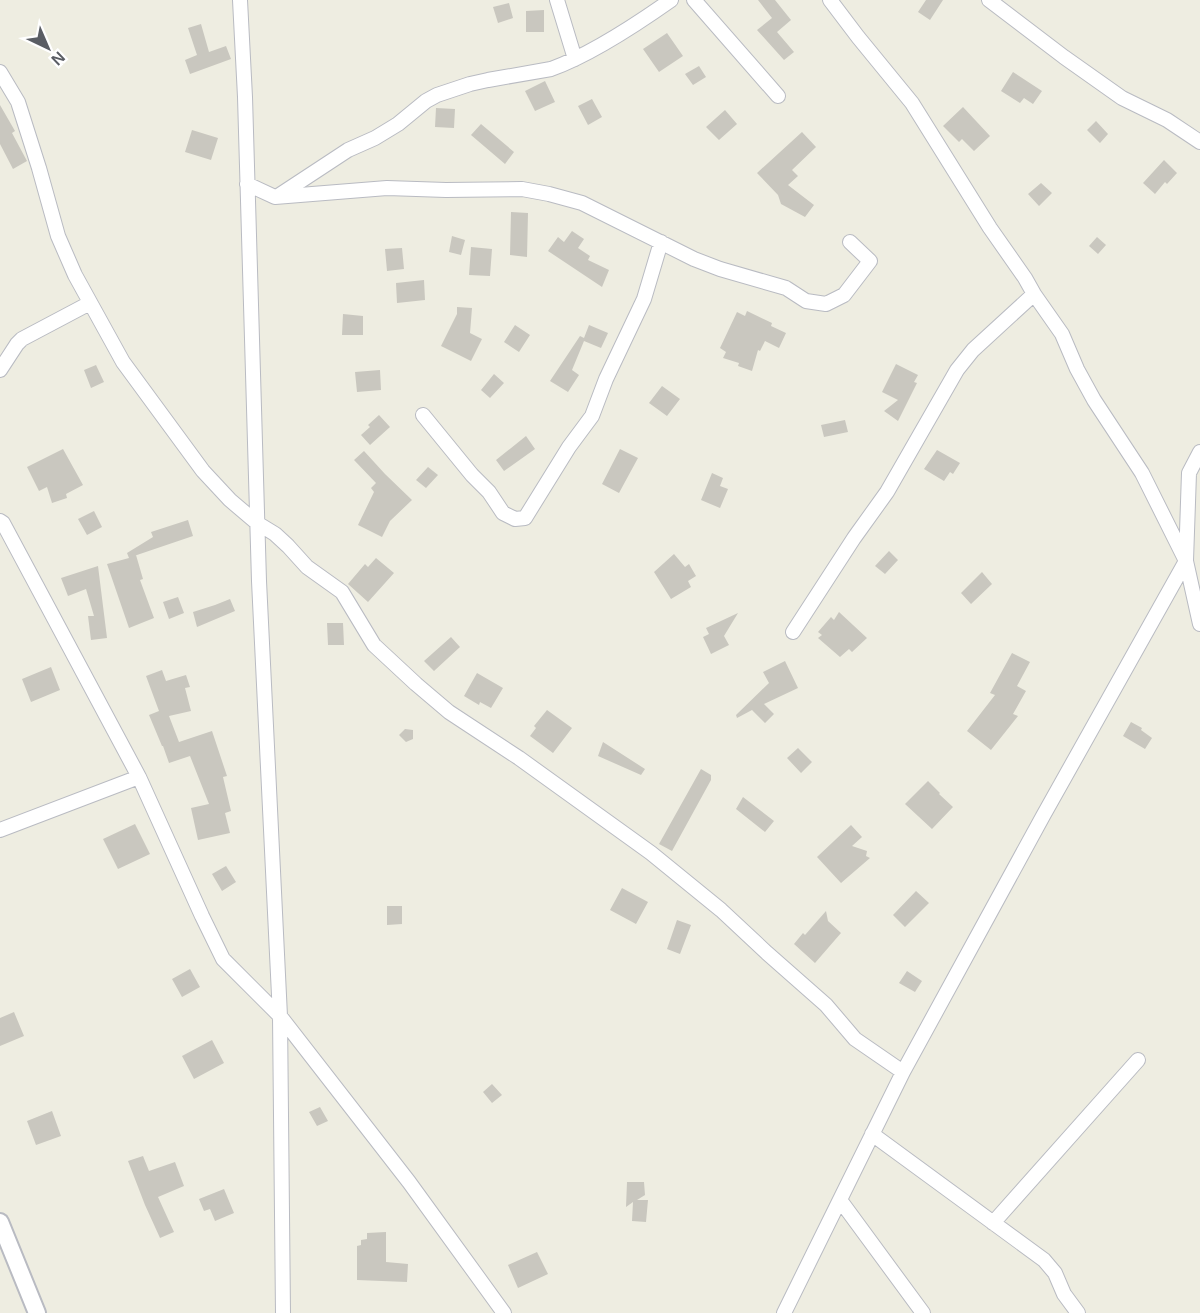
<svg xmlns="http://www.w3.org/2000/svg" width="1200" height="1313" viewBox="0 0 1200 1313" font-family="Helvetica,sans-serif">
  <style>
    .building { fill: #c9c7bf }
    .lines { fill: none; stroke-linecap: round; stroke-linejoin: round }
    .minor-casing { stroke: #b9bbc2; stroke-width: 16 }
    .tertiary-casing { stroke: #b9bbc2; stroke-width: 20 }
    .minor { stroke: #fff; stroke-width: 14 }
    .tertiary { stroke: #fff; stroke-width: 16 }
  </style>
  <rect width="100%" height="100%" fill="#eeede1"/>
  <path class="building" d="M758,0H775L791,20L777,32L794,52L784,60L757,30L772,18Z
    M926,0H943L930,20L918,12Z
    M509,3L513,18L498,23L493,7Z
    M544,10V32H526V11Z
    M201,24L209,52L226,46L231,59L190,74L185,60L197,55L188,28Z
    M667,33L683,56L659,72L643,49Z
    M699,66L706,77L693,85L685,74Z
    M1013,72L1042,91L1033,104L1024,98L1020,103L1001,91Z
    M545,81L555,102L535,111L525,91Z
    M592,99L602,117L588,125L578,106Z
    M0,105L15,131L12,133L27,161L13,169L0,144Z
    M963,107L990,136L974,151L962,139L959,142L943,126Z
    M436,108L455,109L454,128L435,127Z
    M725,110L737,124L719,140L706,127Z
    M1096,121L1108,134L1100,143L1087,130Z
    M481,124L514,152L505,164L471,135Z
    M192,130L218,138L211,160L185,152Z
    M802,132L816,147L792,170L798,176L788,185L814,205L805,217L781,204L778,195L757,173Z
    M1164,160L1177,173L1167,184L1165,182L1155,194L1143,183Z
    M1041,183L1052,193L1039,206L1028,194Z
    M511,212L528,213L527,257L510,255Z
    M572,231L584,239L578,248L590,256L588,260L609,270L602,287L548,251L558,237L564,242Z
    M452,236L465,240L461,255L449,252Z
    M1097,237L1106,245L1098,254L1089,246Z
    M471,247L492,249L490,276L469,275Z
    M402,248L404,269L387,271L385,249Z
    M424,280L425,300L397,303L396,283Z
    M457,307L472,308L470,333L482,339L471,361L441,346L457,314Z
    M747,311L772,323L771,326L786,333L779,348L765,341L760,351L758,350L752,371L738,366L739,363L723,358L726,352L720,348L737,312L745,316Z
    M343,314L363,316V335H342Z
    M515,325L530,335L519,352L504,342Z
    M589,325L608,333L601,348L584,341L572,370L579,375L568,392L550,381L580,336L584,338Z
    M896,364L918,375L914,382L917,383L898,421L884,411L898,400L882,392Z
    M96,365L104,382L91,388L84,370Z
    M380,370L381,390L357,392L355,372Z
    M494,374L504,383L490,398L481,390Z
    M662,386L680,399L667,416L649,403Z
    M379,415L390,427L370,445L361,435L370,427L368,425Z
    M845,420L848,432L824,437L821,425Z
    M526,436L535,449L504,471L496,460Z
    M63,449L83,485L66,494L67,498L52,503L47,487L39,491L27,467Z
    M620,449L638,458L619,493L602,484Z
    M937,450L960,463L953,474L950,472L944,481L924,469Z
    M364,451L385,474L412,500L390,521L382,537L358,525L374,492L371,488L376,483L354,460Z
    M428,467L438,475L426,488L416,480Z
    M712,473L723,478L720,486L728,489L720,508L701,500Z
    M94,511L102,527L87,535L78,519Z
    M188,520L193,536L134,556L136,555L143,579L140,580L154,618L129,628L107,564L129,558L127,553L153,537L151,532Z
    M889,551L898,560L885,574L875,566Z
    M674,554L685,567L689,564L696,576L688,581L691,587L671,599L654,572Z
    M376,558L394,573L368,602L348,584L365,564L368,567Z
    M98,566L107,638L91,640L88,616H94L86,589L68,596L61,578Z
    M982,572L992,584L971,604L961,593Z
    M178,597L184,613L169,619L163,602Z
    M230,599L235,611L197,627L193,612L215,605Z
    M839,612L867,638L852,652L849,649L840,657L818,638L822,635L818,632L831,617L834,620Z
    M738,613L724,636L729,645L711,654L703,637L709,634L706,628Z
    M327,623H343L344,645H328Z
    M451,637L460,647L434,671L424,661Z
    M1012,653L1030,662L1017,686L1026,691L1013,714L1018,716L991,750L967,731L995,695L990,693Z
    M785,661L798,688L764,704L774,714L765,723L752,710L737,718L736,715L769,683L763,672Z
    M51,667L60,690L31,702L22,679Z
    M162,670L166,681L186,675L190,687L185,688L191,711L169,716L179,742L212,731L227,776L223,777L231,811L225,813L230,833L198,840L191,808L209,804L190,756L169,763L163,746H162L149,715L159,711L146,676Z
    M477,673L503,688L491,708L480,702L479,705L464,696Z
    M547,710L572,728L553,753L530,736L536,728L534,726Z
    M1131,722L1142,728L1141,730L1152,738L1145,749L1123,736Z
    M405,729L413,730V739L406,742L399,735Z
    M603,742L645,769L641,775L598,756Z
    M798,748L812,762L801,773L787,758Z
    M701,769L711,775V780L672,851L659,844Z
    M928,781L940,793L939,794L953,807L932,829L905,804Z
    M743,797L774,821L765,832L736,809Z
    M135,824L150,854L118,869L103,839Z
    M851,825L862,837L852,846L867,851L866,856L870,858L841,883L817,857Z
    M226,866L236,882L222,891L212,874Z
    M622,888L648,902L636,924L610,910Z
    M916,891L929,903L905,927L893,915Z
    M387,906H402V924L387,925Z
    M826,911L828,921L841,933L815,963L794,944L803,933L805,935Z
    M677,920L691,925L680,954L667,949Z
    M190,969L200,987L182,997L172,979Z
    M907,971L922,981L915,992L899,983Z
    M14,1012L24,1036L0,1046V1018Z
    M212,1040L224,1063L194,1079L182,1056Z
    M492,1084L502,1095L492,1103L483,1092Z
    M320,1107L328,1121L317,1126L309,1112Z
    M52,1111L61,1136L36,1145L27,1121Z
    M143,1156L149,1171L175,1162L184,1186L158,1197L174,1232L160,1238L145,1205L128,1161Z
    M627,1182H644L645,1195L637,1200H648L646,1222L632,1221L633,1202L626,1207Z
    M224,1189L234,1213L215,1221L210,1209L204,1211L199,1199Z
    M386,1232V1262L408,1264L407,1282L357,1280V1246L361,1245V1240L367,1239V1233Z
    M537,1252L548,1274L518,1288L508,1265Z"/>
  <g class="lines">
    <g class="minor-casing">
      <path id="minor" d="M240,0L245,97L259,581L280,1016L283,1313
        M557,0L575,59
        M694,0L778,96
        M830,0L858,37L912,103L990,228L1025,278L1034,294L1062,334L1077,369L1094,400L1142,473L1186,561L1200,624
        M989,0L1064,57L1122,98L1167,120L1200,142
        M0,72L18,102L39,168L58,236L75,275L123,362L203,471L230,500L257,523L275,534L288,546L307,567L342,592L374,645L416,684L449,712L519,758L651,853L721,910L767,953L826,1005L855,1039L903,1072
        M247,184L275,197L387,188L446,190L522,189L549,194L582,203L694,259L720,269L786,288L806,301L826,304L844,295L870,261L850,242
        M278,196L348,150L375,138L398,124L426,101L437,95L470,84L488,80L551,69C590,55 637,24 671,0
        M0,370L17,344L22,339L90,303
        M423,415L472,475L489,492L503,513L515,519L525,518L569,447L592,416L606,379L644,299L661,242
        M0,521L3,523L139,777L202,916L223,959L280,1016L409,1182L504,1313
        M793,632L854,538L887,492L957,370L973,350L1034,294
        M0,830L139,777
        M872,1134L1044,1260L1055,1273L1064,1294L1078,1313
        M840,1200L923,1313
        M993,1223L1138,1060
        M784,1313L903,1072L1043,816L1186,561L1189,473L1200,452"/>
    </g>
    <g class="tertiary-casing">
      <path id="tertiary" d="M0,1222L37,1313"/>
    </g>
    <use href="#minor" class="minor"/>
    <use href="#tertiary" class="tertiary"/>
  </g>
  <g transform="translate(48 48) rotate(136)" stroke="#ffffff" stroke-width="4.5" paint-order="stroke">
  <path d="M0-4.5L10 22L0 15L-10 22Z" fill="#5a5d64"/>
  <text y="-9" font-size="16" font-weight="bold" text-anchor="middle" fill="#5a5d64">N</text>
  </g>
</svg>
